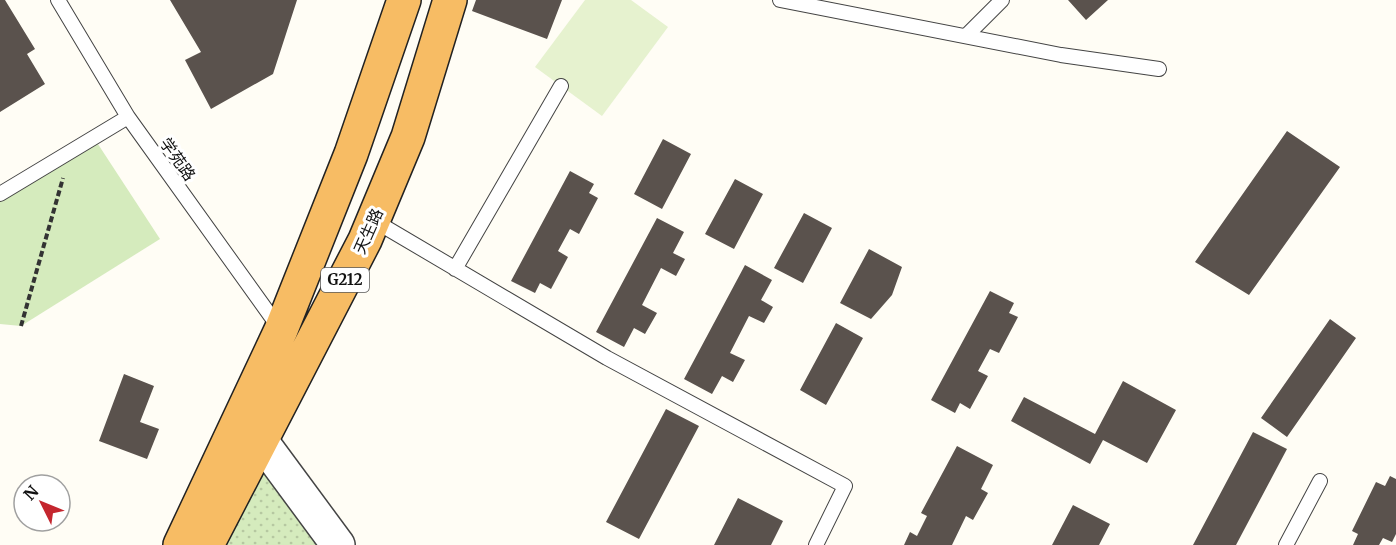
<svg xmlns="http://www.w3.org/2000/svg" width="1396" height="545" viewBox="0 0 1396 545" font-family="Merriweather,'Noto Sans SC',serif">
  <style>
    .grass { fill: #d5ebbd }
    .garden { fill: url(#garden-dots) }
    .pitch { fill: #e6f2cf }
    .building { fill: #5a524d }
    .lines { fill: none; stroke-linecap: round; stroke-linejoin: round }
    .service-casing { stroke: #444; stroke-width: 16 }
    .tertiary-casing { stroke: #444; stroke-width: 36 }
    .trunk-casing { stroke: #222; stroke-width: 36 }
    .path { stroke: #333; stroke-width: 4; stroke-dasharray: 6 3; stroke-linecap: butt }
    .service { stroke: #fff; stroke-width: 14 }
    .tertiary { stroke: #fff; stroke-width: 33 }
    .trunk { stroke: #f7bc64; stroke-width: 33 }
    .labels { text-anchor: middle; stroke-width: 6; stroke-linejoin: round; paint-order: stroke }
    .shield { fill: #fff; stroke: #585858; stroke-width: 1.5 }
    .shield-label { font-size: 15px; font-weight: bold; fill: #111 }
    .street-label { font-size: 16px; fill: #111; stroke: #fff }
  </style>
  <defs>
    <pattern id="garden-dots" width="8" height="8" patternUnits="userSpaceOnUse" patternTransform="scale(1.5)"><rect width="8" height="8" fill="#d5ebbd"/><path d="M2 2h.1M6 6h.1" fill="none" stroke="#b6c8a1" stroke-width="1.8" stroke-linecap="round"/></pattern>
  </defs>
  <rect width="100%" height="100%" fill="#fffdf5"/>
  <path class="grass" d="M94,138L160,239L21,326L0,324V193Z"/>
  <path class="garden" d="M262,442L338,545H207Z"/>
  <path class="pitch" d="M585,0H631L668,27L602,116L535,67Z"/>
  <path class="building" d="M0,0H5L35,49L27,54L45,84L0,112Z
    M170,0H297L273,74L211,109L185,60L201,52Z
    M476,0H562L547,39L472,11Z
    M1068,0H1108L1086,20Z
    M1287,131L1340,167L1249,295L1195,262Z
    M663,139L691,154L662,209L634,194Z
    M570,171L594,184L589,193L598,198L579,234L570,229L558,251L568,257L551,289L540,283L535,293L511,281Z
    M735,179L763,194L734,249L705,234Z
    M804,213L832,228L803,283L774,268Z
    M657,218L684,232L673,253L685,259L676,276L661,268L642,305L657,313L645,334L634,328L624,347L596,332Z
    M869,249L902,267L892,295L871,319L840,303Z
    M745,265L772,280L761,300L773,307L764,323L749,316L730,353L745,360L733,382L722,376L712,394L684,379Z
    M990,291L1014,303L1009,313L1018,317L999,353L990,349L978,371L988,376L970,409L960,403L955,413L931,400Z
    M1330,319L1356,338L1287,437L1261,418Z
    M836,323L863,338L826,405L800,390Z
    M124,374L154,386L140,422L159,429L147,459L99,441Z
    M1123,381L1176,410L1147,463L1103,440L1090,464L1011,421L1024,397L1095,434Z
    M666,409L699,426L639,539L606,522Z
    M1253,432L1287,449L1236,545H1193Z
    M957,446L993,465L981,489L988,493L973,520L966,516L952,545H904L910,532L917,536L927,516L921,513Z
    M1390,476L1396,479V534L1392,542L1383,538L1379,545H1353L1358,534L1352,531L1376,482L1385,486Z
    M738,498L783,521L771,545H714Z
    M1073,505L1110,524L1099,545H1052Z"/>
  <g class="lines">
    <g class="service-casing">
      <path id="service" d="M58,0L128,117L280,329
        M780,0L1061,55L1159,69
        M967,35L1002,0
        M0,194L128,117
        M373,220L607,358L845,486L816,545
        M455,269L561,86
        M1286,545L1320,481"/>
    </g>
    <g class="tertiary-casing">
      <path id="tertiary" d="M262,442L338,545"/>
    </g>
    <g class="trunk-casing">
      <path id="trunk" d="M180,545L281,330L351,154L404,0
        M207,545L365,240L408,137L450,0"/>
    </g>
    <path class="path" d="M21,326L63,178"/>
    <use href="#service" class="service"/>
    <use href="#tertiary" class="tertiary"/>
    <use href="#trunk" class="trunk"/>
  </g>
  <g class="labels">
    <rect class="shield" x="321" y="268" width="48" height="24" rx="4.5"/>
    <g class="shield-label">
      <text x="345" y="285">G212</text>
    </g>
    <g class="street-label">
      <text transform="translate(178 159) rotate(55)" y="6">学苑路</text>
      <text transform="translate(368 231) rotate(-66)" y="6">天生路</text>
    </g>
  </g>
  <g transform="translate(42 503) rotate(313)"><circle r="28" fill="#ffffff" stroke="#a0a0a0" stroke-width="1.5"/>
  <path d="M0-4.5L10 22L0 15L-10 22Z" fill="#c4262e"/>
  <text y="-9" font-size="16" font-weight="bold" text-anchor="middle" fill="#111111">N</text>
  </g>
</svg>
